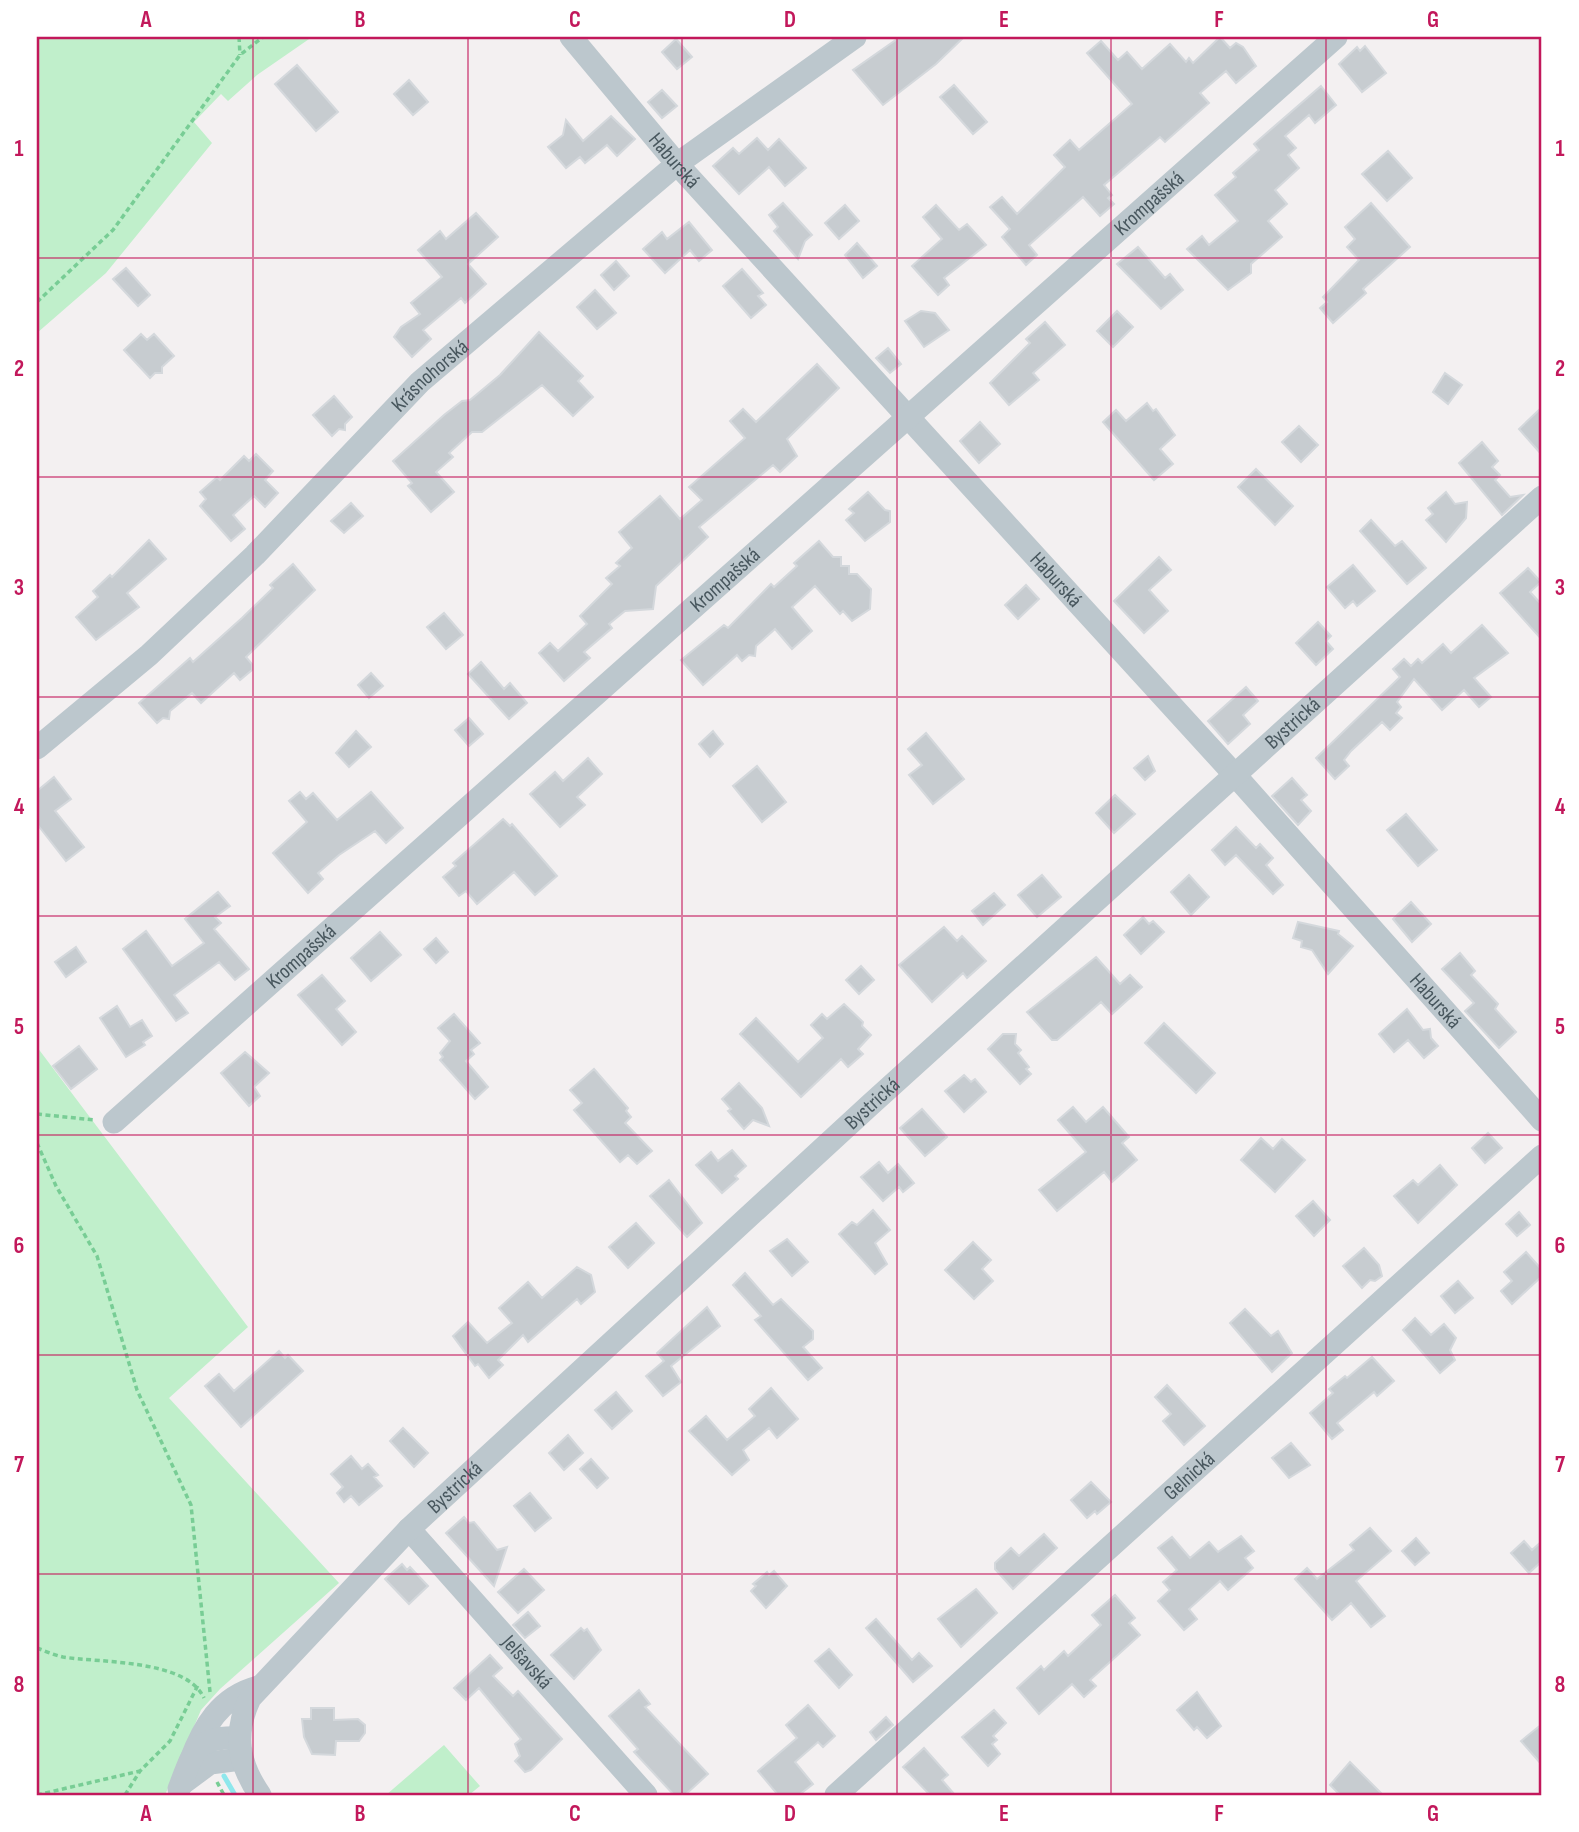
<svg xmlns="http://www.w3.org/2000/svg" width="1579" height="1832" viewBox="0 0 1579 1832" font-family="'Sofia Sans Condensed',sans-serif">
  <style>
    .green { fill: #c0efcb }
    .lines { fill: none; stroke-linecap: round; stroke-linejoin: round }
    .stream { stroke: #8ee7ec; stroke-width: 5 }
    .building { fill: #c7ccd0; stroke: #d4d8dc; stroke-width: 2 }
    .path { stroke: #78cd95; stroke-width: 3.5; stroke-dasharray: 5 3.5; stroke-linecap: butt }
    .minor { stroke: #bcc7cd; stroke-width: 23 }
    .grid { fill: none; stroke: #c2185b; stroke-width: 2; stroke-opacity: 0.55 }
    .labels { text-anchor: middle; stroke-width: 7; stroke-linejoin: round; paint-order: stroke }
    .street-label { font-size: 21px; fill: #48575e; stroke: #fff }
    .neatline { fill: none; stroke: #c2185b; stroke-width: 2.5 }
    .grid-label { font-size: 23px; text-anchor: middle; font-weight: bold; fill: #c2185b }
  </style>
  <rect width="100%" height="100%" fill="#f3f0f1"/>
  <path class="green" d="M37,37H312L257,75L228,101L221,94L194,122L212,143L106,273L37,333Z
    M37,1047L248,1327L169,1398L339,1583L220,1689L201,1710L165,1795H37Z
    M444,1745L480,1786L469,1795H386Z"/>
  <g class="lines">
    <path class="stream" d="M224,1776L235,1795"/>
  </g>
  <path class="building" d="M900,37H964L936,64L883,105L853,70Z
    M1220,37L1230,48L1236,43L1243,47L1256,66L1236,83L1226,71L1200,93L1209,103L1165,142L1160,137L1104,185L1112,195L1108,198L1114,204L1100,216L1083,197L1029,245L1037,255L1026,265L1002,237L1010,229L990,207L1002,197L1017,214L1065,167L1054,155L1070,140L1079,150L1132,104L1087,53L1101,41L1118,60L1127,52L1142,69L1170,44L1186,62L1189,58L1193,63Z
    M676,39L692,57L677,69L662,52Z
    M1365,46L1386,73L1362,92L1339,64L1357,47L1360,51Z
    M297,65L338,112L316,131L275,84Z
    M409,80L428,102L413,115L394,94Z
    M954,85L987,122L973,134L940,97Z
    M1321,86L1336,105L1315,123L1309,115L1285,136L1296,148L1288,155L1299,168L1275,190L1287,204L1268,221L1282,237L1251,264V273L1228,290L1187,249L1202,236L1209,245L1238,221L1215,195L1236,177L1233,173L1259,150L1254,144Z
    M662,90L677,106L662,118L648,102Z
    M611,116L635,139L617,156L607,145L585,163L580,157L566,168L548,147L563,135L566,120L583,141Z
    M757,138L768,150L779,139L806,168L785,186L769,167L739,194L713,166L733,148L739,154Z
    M1388,151L1412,178L1387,201L1362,174Z
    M783,203L812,235L805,241L798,259L774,231L778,227L769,215Z
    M1371,203L1410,247L1363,289L1366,293L1333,323L1320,308L1327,302L1323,297L1359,260L1347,247L1355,239L1345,227Z
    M845,205L859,221L839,239L825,223Z
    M936,205L959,230L967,224L986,245L944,278L949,285L938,295L912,266L942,239L923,217Z
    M476,213L498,237L468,264L486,284L465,303L461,298L423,330L431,339L412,357L394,337L401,327L420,314L411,303L442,277L418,250L440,231L446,239Z
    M689,222L712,250L699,261L690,250L665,273L643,249L662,232L667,239Z
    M857,243L877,266L863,278L845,255Z
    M1138,247L1165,278L1170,274L1183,290L1161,309L1117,264Z
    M616,261L629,276L614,290L601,275Z
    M126,268L150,295L138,306L113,279Z
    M742,269L763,293L758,296L766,305L751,318L723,286Z
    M595,290L616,313L597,329L577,307Z
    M921,311L935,313L949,330L924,347L905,321Z
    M1117,311L1133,327L1113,347L1097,331Z
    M1045,322L1065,345L1033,373L1039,380L1009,405L990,383L1030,343L1026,339Z
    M539,332L583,376L578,381L593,397L573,416L542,385L482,432H472L449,453L453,457L436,472L454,492L431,512L408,486L412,483L393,461L444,415L462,401L470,400L500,375Z
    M141,334L147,340L154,334L174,356L162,367V373H155L150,378L124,350Z
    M888,348L901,364L890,373L876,358Z
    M817,364L839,388L787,439L797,456L780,472L773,465L699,527L708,537L656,586L653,609L625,611L609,624L612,628L584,652L590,658L564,681L539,653L550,643L558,651L587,624L580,616L612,584L606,578L620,566L616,563L632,548L619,532L660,496L680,519L702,500L689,487L745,438L730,421L743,409L756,422Z
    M1445,373L1462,385L1448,404L1433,392Z
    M334,396L352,417L345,424V430L339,429L332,436L313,415Z
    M1147,403L1153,411L1156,409L1175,435L1160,449L1173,464L1154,480L1103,422L1116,410L1126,421Z
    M1542,407V455L1519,429Z
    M980,422L1000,444L979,463L960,441Z
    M1299,426L1318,445L1301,462L1282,442Z
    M1482,442L1498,461L1492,467L1500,475L1495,480L1510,497L1523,495L1502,515L1459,463Z
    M256,454L273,471L265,480L278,493L265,507L254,496L233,515L245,529L231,541L200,506L206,499L200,492L217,477L220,480L244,456L249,461Z
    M1256,469L1293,506L1275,525L1238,487Z
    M868,492L885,510L890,511V522L865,541L846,520L854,513L849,509Z
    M1446,492L1455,504L1467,502L1466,518L1446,542L1426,520L1433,514L1428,508Z
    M351,503L363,516L344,533L331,521Z
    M1371,520L1395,546L1402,541L1426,568L1407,584L1360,531Z
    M149,540L166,559L127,593L139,607L96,640L76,617L98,597L93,591L110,575L112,577Z
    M819,541L833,557H841V566H849V574H857L871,589L870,609L852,621L843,611L840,614L815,586L792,607L812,631L792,649L775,629L756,646L755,656L749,655L742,661L737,655L703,685L681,660L724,625L728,628L771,584L774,587L797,566L794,563Z
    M1159,557L1171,570L1149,590L1168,611L1144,633L1114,601Z
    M293,564L315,590L246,657L252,664V670L240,680L234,673L201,703L192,693L170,711L169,719L163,718L157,723L139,703L190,658L193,662L242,618L273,588L270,585Z
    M1353,565L1375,591L1357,606L1353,601L1345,608L1327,587Z
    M1528,568L1541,582L1530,592L1542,605V640L1500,593Z
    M1026,585L1039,599L1018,619L1005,605Z
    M444,613L463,635L446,649L427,627Z
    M1318,622L1331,636L1326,641L1333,649L1316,665L1296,643Z
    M1482,625L1508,653L1474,678L1491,697L1479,707L1464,690L1442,710L1414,679L1397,702L1401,707L1396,713L1402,718L1390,730L1382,722L1351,751L1344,760L1349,766L1335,779L1316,758L1400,677L1393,669L1404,659L1411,666L1418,659L1422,663L1443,644L1451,653Z
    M481,662L504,689L510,683L527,703L509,719L468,674Z
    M371,673L383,686L369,698L358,685Z
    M1246,687L1258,701L1243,715L1250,724L1228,744L1208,721Z
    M469,718L483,734L469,746L455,730Z
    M356,731L371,747L349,767L336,753Z
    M713,731L723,744L710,757L699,744Z
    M926,733L964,779L933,804L909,775L922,765L908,749Z
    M1148,756L1155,771L1145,780L1134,768Z
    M588,758L602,774L577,797L585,805L560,827L530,794L555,772L563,781Z
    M757,766L786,802L762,822L733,786Z
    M54,777L71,799L55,811L84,847L66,861L37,824V791Z
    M1292,778L1307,795L1301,800L1311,811L1298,825L1272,796Z
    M300,792L306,799L313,793L337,820L371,792L403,828L386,843L375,831L339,855L318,873L323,879L308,893L273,853L307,822L289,801Z
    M1115,795L1135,814L1114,833L1096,813Z
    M1406,814L1437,850L1418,866L1387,830Z
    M503,819L510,826L512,824L557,876L535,895L514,872L477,904L466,891L459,896L443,877L456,866L453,863Z
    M1236,827L1256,848L1260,844L1273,858L1266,865L1283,885L1273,894L1236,855L1225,865L1212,850Z
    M1042,875L1061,897L1037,917L1018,895Z
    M1189,875L1209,897L1191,915L1171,892Z
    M218,892L230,906L215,917L221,923L214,929L249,969L235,980L219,962L174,995L188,1013L176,1021L123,949L146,931L172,966L204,943L185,919Z
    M994,893L1005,905L983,925L972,911Z
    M1411,902L1431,924L1412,942L1393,919Z
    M1143,917L1149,924L1153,921L1164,932L1141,954L1124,935Z
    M1298,922L1339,931L1338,934L1353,946L1328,974L1312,950L1301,947L1302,941L1293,938Z
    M944,927L957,941L962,936L986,961L967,978L963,973L932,1002L899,965Z
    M380,932L401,955L371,981L351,958Z
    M436,938L448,952L436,963L424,949Z
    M76,947L86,962L66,977L55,962Z
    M1460,953L1475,971L1471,975L1498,1004L1495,1009L1516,1032L1499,1048L1465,1011L1474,1003L1442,969Z
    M1096,957L1120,984L1130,975L1142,987L1112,1014L1101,1002L1057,1040H1052L1027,1012Z
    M861,966L874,980L859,994L846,980Z
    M322,975L345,1001L336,1009L356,1032L342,1045L298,995Z
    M844,1004L863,1022L862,1026L871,1035L858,1049L863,1054L848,1067L841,1059L801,1097L740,1034L756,1018L798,1062L823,1038L811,1025L822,1014L827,1019Z
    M117,1006L130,1027L142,1020L152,1036L143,1042L145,1045L126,1057L100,1018Z
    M1407,1009L1423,1030L1430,1029L1431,1038L1438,1046L1424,1058L1408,1040L1394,1052L1379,1034Z
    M454,1014L480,1043L471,1050L474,1054L466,1061L488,1087L475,1099L440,1060L443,1057L440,1053L450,1041L438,1028Z
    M1164,1023L1215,1073L1196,1093L1145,1043Z
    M1003,1034H1016L1015,1044L1021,1050L1018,1053L1029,1067L1026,1069L1031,1074L1020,1084L988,1049Z
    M79,1046L97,1069L71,1089L53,1066Z
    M245,1052L269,1073L254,1087L260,1096L249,1106L221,1073Z
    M594,1069L628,1108L626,1111L631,1117L625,1123L652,1151L637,1164L628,1155L620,1162L574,1110L582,1103L570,1090Z
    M964,1075L971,1082L975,1079L986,1092L964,1112L945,1091Z
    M739,1083L762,1108L769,1126L753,1120L744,1129L728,1111L731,1109L722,1099Z
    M1073,1107L1086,1122L1103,1107L1129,1137L1122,1143L1137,1160L1112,1182L1104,1172L1057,1211L1039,1190L1086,1152L1058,1120Z
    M922,1109L947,1137L925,1156L900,1128Z
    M1488,1133L1502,1148L1485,1163L1472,1148Z
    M1261,1138L1273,1149L1282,1139L1305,1160L1275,1192L1241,1160Z
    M732,1150L746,1166L735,1176L738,1179L722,1193L696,1165L711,1152L718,1161Z
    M879,1162L888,1173L898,1164L914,1183L903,1192L899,1187L883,1201L861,1177Z
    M1440,1165L1457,1185L1418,1223L1394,1196L1413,1180L1418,1185Z
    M669,1180L702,1223L687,1237L650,1196Z
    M1313,1201L1330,1220L1314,1236L1296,1216Z
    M873,1210L890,1230L875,1243L887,1264L875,1274L839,1234L852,1222L857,1225Z
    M1519,1212L1530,1225L1517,1236L1506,1224Z
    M636,1223L654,1243L628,1268L609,1247Z
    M787,1239L808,1262L792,1276L770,1251Z
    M973,1242L991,1260L982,1269L993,1281L974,1299L945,1270Z
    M1364,1248L1379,1265L1382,1276L1375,1281L1370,1280L1362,1288L1343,1266Z
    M1526,1252L1542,1270V1276L1512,1304L1501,1291L1512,1281L1504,1272Z
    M577,1267L591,1275L595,1292L581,1304L577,1299L528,1342L523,1335L498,1360L503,1365L489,1378L478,1364L475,1366L453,1336L468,1322L487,1343L512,1323L499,1308L528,1282L542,1298Z
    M745,1273L773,1305L781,1299L813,1331V1339L803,1347L822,1368L808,1380L755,1320L761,1316L733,1285Z
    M1458,1281L1473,1298L1455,1313L1441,1296Z
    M707,1307L720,1326L671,1366L681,1382L663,1396L646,1376L664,1361L657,1353Z
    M1245,1309L1271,1336L1278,1331L1292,1353L1272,1372L1230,1323Z
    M1415,1318L1431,1335L1444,1324L1456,1338L1450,1350L1455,1360L1440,1373L1403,1330Z
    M279,1351L285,1358L288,1355L303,1371L241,1427L205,1386L219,1374L234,1391Z
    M1372,1357L1394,1381L1377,1396L1374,1392L1337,1423L1343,1430L1332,1439L1310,1413L1333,1393L1329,1389L1345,1376L1347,1378Z
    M1167,1385L1205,1426L1184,1445L1163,1421L1171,1414L1155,1397Z
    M771,1388L798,1419L777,1438L769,1428L743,1450L749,1460L732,1475L689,1431L706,1416L727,1440L755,1416L749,1409Z
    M616,1392L632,1411L612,1429L595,1410Z
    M403,1428L428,1453L414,1467L390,1441Z
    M568,1435L583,1453L564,1470L549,1453Z
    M1291,1443L1310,1465L1289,1478L1272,1458Z
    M351,1456L362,1469L368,1464L378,1475L374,1477L382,1486L359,1505L351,1496L344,1502L337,1493L343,1487L331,1474Z
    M591,1459L608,1478L597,1488L580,1469Z
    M1091,1482L1111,1502L1097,1514L1095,1511L1087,1518L1071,1500Z
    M530,1493L551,1518L535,1531L514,1506Z
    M464,1517L469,1523L474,1522L497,1550L507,1547L494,1586L446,1533Z
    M1370,1528L1391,1551L1356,1581L1385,1616L1371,1627L1351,1603L1332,1620L1295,1579L1307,1568L1317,1579L1354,1550L1350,1545Z
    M1044,1534L1057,1548L1013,1589L995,1569V1563L1011,1548L1019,1556Z
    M1241,1536L1254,1551L1245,1558L1253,1568L1228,1590L1220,1581L1189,1609L1197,1619L1184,1630L1158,1601L1170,1590L1163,1582L1177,1570L1158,1548L1172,1537L1190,1558L1209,1542L1218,1552Z
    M1416,1538L1429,1553L1415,1565L1402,1551Z
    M1524,1541L1532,1550L1542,1541V1561L1529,1573L1511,1553Z
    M402,1564L407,1570L410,1567L428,1586L409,1604L385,1579Z
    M524,1569L544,1590L518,1613L498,1592Z
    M774,1571L787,1586L766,1608L751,1591L756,1586L753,1584L767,1572L769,1575Z
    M976,1589L997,1613L961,1647L938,1619Z
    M1115,1595L1135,1618L1129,1623L1140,1635L1090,1680L1096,1686L1084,1697L1072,1684L1039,1714L1017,1688L1041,1666L1044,1670L1064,1651L1068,1656L1101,1625L1092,1615Z
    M528,1612L540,1626L525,1638L513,1625Z
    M876,1619L912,1660L919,1653L932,1666L913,1682L866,1628Z
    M581,1628L584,1631L587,1629L601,1650L574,1679L551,1655Z
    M829,1649L852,1675L839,1688L815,1661Z
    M490,1655L502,1668L493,1676L513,1696L518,1691L562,1739L531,1770L525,1772L515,1761L520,1756L515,1744L521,1739L479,1688L466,1700L454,1688Z
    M639,1690L650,1704L645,1707L708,1774L685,1795H674L634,1752L638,1749L609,1716Z
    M1197,1692L1221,1726L1207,1738L1197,1727L1194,1730L1177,1710Z
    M808,1705L835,1736L823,1747L818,1742L795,1762L813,1784L799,1795H778L758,1771L797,1738L786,1725Z
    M311,1708H334V1720L358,1719L365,1725V1733L359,1741H336L335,1755L312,1754L304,1737L302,1719H311Z
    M994,1710L1006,1723L993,1736L997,1740L992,1744L1000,1754L988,1766L962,1737Z
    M886,1717L893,1725L876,1740L870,1732Z
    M1542,1724V1765L1521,1741Z
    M924,1748L948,1775L942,1780L955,1795H930L903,1767Z
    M1350,1762L1383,1795H1340L1330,1785Z"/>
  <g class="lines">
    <path class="path" d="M239,37L240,55
      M37,302L113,230L240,55L263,37
      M37,1114L94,1120
      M37,1143L56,1186L97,1256L137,1390L191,1505L210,1692
      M37,1648C45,1651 54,1655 63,1657C101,1663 186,1659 204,1698
      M217,1782L224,1795
      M37,1795L140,1771
      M125,1795L140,1771L170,1741L198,1685"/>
    <g class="minor">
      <path id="s1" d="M571,37L677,164L1234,774L1542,1120"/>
      <path id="s2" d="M37,748L149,655L255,555L420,382L677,164L855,37"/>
      <path id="s3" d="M114,1122L1336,37"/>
      <path id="s4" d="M409,1529L646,1795"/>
      <path d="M190,1762C203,1727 220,1697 258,1687"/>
      <path d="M183,1783L210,1763L241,1759"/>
      <path d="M179,1789C193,1753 195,1736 238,1738"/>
      <path id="s5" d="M260,1795C238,1763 233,1734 250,1698L409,1529L870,1105L1542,497"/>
      <path id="s6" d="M836,1795L1542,1156"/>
    </g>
  </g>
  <path class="grid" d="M253,37V1795M468,37V1795M682,37V1795M897,37V1795M1111,37V1795M1326,37V1795M37,258H1542M37,477H1542M37,697H1542M37,916H1542M37,1135H1542M37,1355H1542M37,1574H1542"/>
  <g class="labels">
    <g class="street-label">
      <text dy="7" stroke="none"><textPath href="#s1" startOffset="161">Haburská</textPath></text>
      <text dy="7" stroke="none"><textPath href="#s3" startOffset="1384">Krompašská</textPath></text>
      <text dy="7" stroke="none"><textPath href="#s2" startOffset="542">Krásnohorská</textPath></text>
      <text dy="7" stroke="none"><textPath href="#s1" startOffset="728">Haburská</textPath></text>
      <text dy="7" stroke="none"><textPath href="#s3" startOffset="817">Krompašská</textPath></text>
      <text dy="7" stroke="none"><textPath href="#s5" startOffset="1531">Bystrická</textPath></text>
      <text dy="7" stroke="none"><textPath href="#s3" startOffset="250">Krompašská</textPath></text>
      <text dy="7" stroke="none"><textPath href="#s1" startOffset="1295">Haburská</textPath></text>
      <text dy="7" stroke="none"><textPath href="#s5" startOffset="964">Bystrická</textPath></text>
      <text dy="7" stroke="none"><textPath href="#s6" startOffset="476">Gelnická</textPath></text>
      <text dy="7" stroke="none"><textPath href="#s5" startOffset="397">Bystrická</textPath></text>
      <text dy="7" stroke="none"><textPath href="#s4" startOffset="178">Jelšavská</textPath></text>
    </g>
  </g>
  <rect width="1579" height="1832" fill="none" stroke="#ffffff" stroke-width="77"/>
  <rect x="38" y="38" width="1502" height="1756" class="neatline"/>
  <g class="grid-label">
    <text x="146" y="27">A</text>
    <text x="360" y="27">B</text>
    <text x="575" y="27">C</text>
    <text x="790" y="27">D</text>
    <text x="1004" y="27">E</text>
    <text x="1219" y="27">F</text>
    <text x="1433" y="27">G</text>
    <text x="19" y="156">1</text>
    <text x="1560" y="156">1</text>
    <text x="19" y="376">2</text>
    <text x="1560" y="376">2</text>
    <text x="19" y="595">3</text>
    <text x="1560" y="595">3</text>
    <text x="19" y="814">4</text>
    <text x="1560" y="814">4</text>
    <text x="19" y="1034">5</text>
    <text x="1560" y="1034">5</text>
    <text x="19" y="1253">6</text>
    <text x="1560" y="1253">6</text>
    <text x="19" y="1472">7</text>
    <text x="1560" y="1472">7</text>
    <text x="19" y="1692">8</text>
    <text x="1560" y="1692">8</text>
    <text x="146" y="1821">A</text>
    <text x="360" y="1821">B</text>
    <text x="575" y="1821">C</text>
    <text x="790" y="1821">D</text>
    <text x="1004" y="1821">E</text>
    <text x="1219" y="1821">F</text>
    <text x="1433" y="1821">G</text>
  </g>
</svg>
